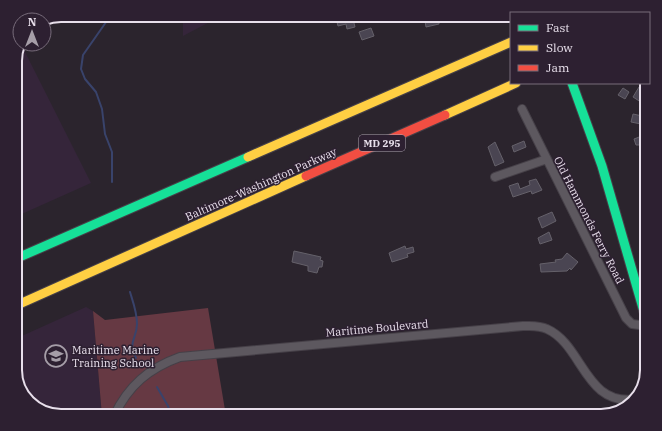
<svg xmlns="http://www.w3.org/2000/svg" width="662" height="431" viewBox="0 0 662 431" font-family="'IBM Plex Serif',serif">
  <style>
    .built { fill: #35253a }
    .green { fill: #663943 }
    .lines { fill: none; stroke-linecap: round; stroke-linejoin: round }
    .stream { stroke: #39436b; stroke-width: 2 }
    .building { fill: #4a4552; stroke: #65616a }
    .street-casing { stroke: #464048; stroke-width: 10 }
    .fast-casing { stroke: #464048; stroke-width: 11 }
    .slow-casing { stroke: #464048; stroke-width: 11 }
    .jam-casing { stroke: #464048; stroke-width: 11 }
    .street { stroke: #5d585f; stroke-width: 8 }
    .fast { stroke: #16e098; stroke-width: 9 }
    .slow { stroke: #ffcf43; stroke-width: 9 }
    .jam { stroke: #f24e42; stroke-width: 9 }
    .labels { text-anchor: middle; stroke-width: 3; stroke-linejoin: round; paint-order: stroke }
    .shield { fill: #2d2031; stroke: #b0a6b3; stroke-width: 1 }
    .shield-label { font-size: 10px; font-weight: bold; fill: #e8dfeb }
    .street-label { font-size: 11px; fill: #e8dfeb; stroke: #2d2031 }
    .poi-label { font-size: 11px; fill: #e8dfeb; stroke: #2d2031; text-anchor: start }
    .rim { fill: none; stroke: #e8dfeb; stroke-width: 2 }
  </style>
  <rect width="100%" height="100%" fill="#2b242d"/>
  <path class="built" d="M183,15H223L183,36Z
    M21,44L91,183L15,217V58Z
    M86,307L93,311L102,416H61L36,408L15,373V339Z"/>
  <path class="green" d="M208,308L226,416H102L93,311L105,320Z"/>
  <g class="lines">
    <path class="stream" d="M111,15L83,55L81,69L85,79L96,92L102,109L105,134L112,152V182
      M130,292C133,302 137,312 137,324C137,339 127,342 136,358
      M157,387L168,406L171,416"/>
  </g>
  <path class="building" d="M352,15L355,27L347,29L346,24L338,26L336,18Z
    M424,15H439V24L426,27Z
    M371,28L374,36L362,40L359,32Z
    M639,87L647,92V106L633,97Z
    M623,88L629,92L625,99L618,95Z
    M633,114L647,117L646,125L631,122Z
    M647,134V162L646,163L640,145H636L634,139Z
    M524,141L526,147L514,152L512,146Z
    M495,142L504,162L495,166L488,147Z
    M536,179L542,190L532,194L531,191L513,197L509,186L518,183L520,189L530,185L529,181Z
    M552,212L556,221L542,228L538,218Z
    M549,232L552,240L540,244L538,238Z
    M405,246L406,249L413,247L414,252L407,254L408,257L392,262L389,253Z
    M294,251L321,257L320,260L323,261L322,267H319L317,273L308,271V266L292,262Z
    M567,253L578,262L571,270L570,268L567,271L541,272L540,264L556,262L555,260L562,259Z"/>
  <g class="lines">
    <g class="street-casing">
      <path id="street" d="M495,15V17
        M522,109L626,318L632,324L647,326
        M495,177L547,159
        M114,416C128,386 149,368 180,357L523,326C531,326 539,325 547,329C583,345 585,407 636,399"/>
    </g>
    <g class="fast-casing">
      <path id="fast" d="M572,83L602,166L647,322
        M15,259L248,157"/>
    </g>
    <g class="slow-casing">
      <path id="slow" d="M445,115L516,83
        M248,157L511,42
        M15,306L306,176"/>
    </g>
    <g class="jam-casing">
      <path id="jam" d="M306,176L445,115"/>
    </g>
    <use href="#street" class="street"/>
    <use href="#fast" class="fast"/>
    <use href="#slow" class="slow"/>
    <use href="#jam" class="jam"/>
  </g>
  <defs>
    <g id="school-ring" transform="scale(1.15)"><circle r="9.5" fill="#2d2031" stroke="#a69ea8" stroke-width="1.5"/><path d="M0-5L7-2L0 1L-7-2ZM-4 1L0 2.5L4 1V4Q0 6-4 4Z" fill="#a69ea8"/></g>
  </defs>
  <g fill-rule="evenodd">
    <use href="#school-ring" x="56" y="356"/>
  </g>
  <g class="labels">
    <rect class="shield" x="359" y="135" width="46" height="16" rx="3"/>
    <g class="shield-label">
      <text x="382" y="147">MD 295</text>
    </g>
    <g class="street-label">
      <text transform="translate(261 184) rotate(-24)" y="4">Baltimore-Washington Parkway</text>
      <text transform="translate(589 220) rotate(63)" y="4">Old Hammonds Ferry Road</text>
      <text transform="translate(377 328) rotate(-5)" y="4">Maritime Boulevard</text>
    </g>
    <g class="poi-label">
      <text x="72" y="354">Maritime Marine<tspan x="72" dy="13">Training School</tspan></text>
    </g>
  </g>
  <path d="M0 0H662V431H0ZM61 22H601A39 39 0 0 1 640 61V370A39 39 0 0 1 601 409H61A39 39 0 0 1 22 370V61A39 39 0 0 1 61 22Z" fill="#2d2031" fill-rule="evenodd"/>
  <path class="rim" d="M61 22H601A39 39 0 0 1 640 61V370A39 39 0 0 1 601 409H61A39 39 0 0 1 22 370V61A39 39 0 0 1 61 22Z"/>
  <rect x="510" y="12" width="140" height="72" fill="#2d2031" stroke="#786c7b"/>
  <rect x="518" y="25" width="20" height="6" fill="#16e098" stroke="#786c7b"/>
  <text x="546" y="32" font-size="12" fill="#e8dfeb">Fast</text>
  <rect x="518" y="45" width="20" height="6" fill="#ffcf43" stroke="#786c7b"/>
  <text x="546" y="52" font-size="12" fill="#e8dfeb">Slow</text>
  <rect x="518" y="65" width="20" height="6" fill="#f24e42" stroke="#786c7b"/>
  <text x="546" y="72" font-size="12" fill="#e8dfeb">Jam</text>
  <g transform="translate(32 32)"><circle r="19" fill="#2d2031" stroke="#786c7b"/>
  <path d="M0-3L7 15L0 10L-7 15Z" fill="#a69ea8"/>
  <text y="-6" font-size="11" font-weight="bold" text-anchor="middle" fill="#e8dfeb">N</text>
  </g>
</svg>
